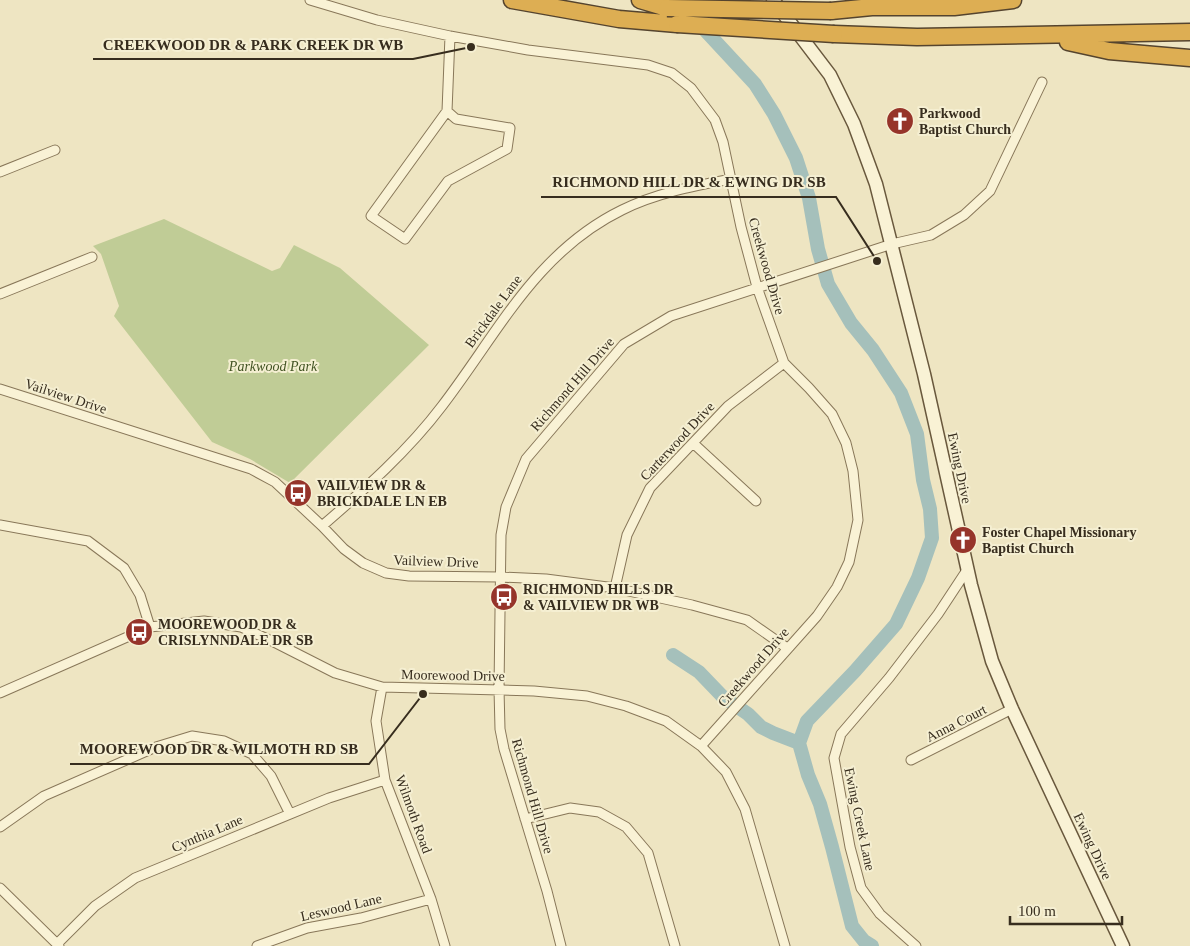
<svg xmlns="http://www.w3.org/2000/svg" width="1190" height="946" viewBox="0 0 1190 946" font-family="Georgia,serif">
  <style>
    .green { fill: #c0cc96 }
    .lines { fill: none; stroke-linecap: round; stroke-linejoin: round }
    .river { stroke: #a5c0bb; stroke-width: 14 }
    .minor-casing { stroke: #887759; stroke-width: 11 }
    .secondary-casing { stroke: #69583d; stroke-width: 15 }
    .motorway-casing { stroke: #55442e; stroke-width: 19 }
    .minor { stroke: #f9f2d5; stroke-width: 9 }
    .secondary { stroke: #f9f2d5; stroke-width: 12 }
    .motorway { stroke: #ddae53; stroke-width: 16 }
    .motorway-bridge-casing { stroke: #55442e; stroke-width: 19; stroke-linecap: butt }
    .motorway-bridge { stroke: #ddae53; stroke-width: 16 }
    .labels { text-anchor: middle; stroke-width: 4; stroke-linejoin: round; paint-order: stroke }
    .poi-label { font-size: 14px; font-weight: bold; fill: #372d1e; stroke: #f5efd2; text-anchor: start }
    .street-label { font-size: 14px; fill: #372d1e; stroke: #f5efd2 }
    .park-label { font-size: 14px; font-style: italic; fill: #435424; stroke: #f5efd2 }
    .leader { fill: none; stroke: #372d1e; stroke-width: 2 }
    .callout-dot { fill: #372d1e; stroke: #f5efd2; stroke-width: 2 }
    .callout-label { font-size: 15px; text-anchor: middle; font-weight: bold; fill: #372d1e; stroke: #f5efd2; stroke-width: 4; stroke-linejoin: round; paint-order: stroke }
  </style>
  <rect width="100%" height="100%" fill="#eee5c2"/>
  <path class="green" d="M164,219L272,271L280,268L294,245L340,268L429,345L290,483L250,459L212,442L114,316L119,306L101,254L93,246Z"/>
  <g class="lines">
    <path class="river" d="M677,0L755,84L774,114L796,158L809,198L818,249L828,284L851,323L873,350L901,393L917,434L923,480L930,509L932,538L918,578L896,624L855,671L807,721L799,743L808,775L820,804L832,847L852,926L864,941L872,946
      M673,655L699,672L723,697L748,714L761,727L773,733L799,743"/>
    <g class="minor-casing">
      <path id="minor" d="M310,0L377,20L450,36L528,50L648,65L672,73L691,88L715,120L723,142L741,227L757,287L784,363L809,388L832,414L846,443L853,471L858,520L849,562L837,587L817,616L701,746
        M447,111L456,119L510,128L507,149L448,181L405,239L371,216L447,111L450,36
        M0,172L55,150
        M0,294L92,257
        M0,389L251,469L275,482L322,526L344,549L363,563L386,573L409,576L500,577L546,579L615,588L692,605L747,620L787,648
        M693,443L756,501
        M0,525L88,541L124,568L140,595L150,627
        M322,526C365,489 408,451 442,406C498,333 536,252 622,210C656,193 694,186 731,179
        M615,588L627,535L650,488L728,406L784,363
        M382,687L376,721L385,780L431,899L445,946
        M0,693L150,627L204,621L241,627L274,642L335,673L382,687L534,691L587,696L626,706L666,721L701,746L726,772L745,809L785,946
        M911,760L1012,709
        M525,819L570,808L599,812L626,827L648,853L675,946
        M0,827L44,796L156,747L192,736L224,741L252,754L271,776L290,814
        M0,888L59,946
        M57,944L95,906L135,878L329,798L385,780
        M257,946L307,928L361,918L431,899
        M561,946L547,891L504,749L500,729L499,689L501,535L506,507L526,459L624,344L671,316L892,244L931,235L964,215L990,191L1042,82
        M916,946L880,914L861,888L850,847L834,758L841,734L889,678L938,614L967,570"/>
    </g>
    <g class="secondary-casing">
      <path id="secondary" d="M773,0L830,75L854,124L876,184L924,374L971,585L992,661L1012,709L1123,946"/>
    </g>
    <g class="motorway-casing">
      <path id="motorway" d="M512,0L619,19L677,24
        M640,0L667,8
        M871,7H954L1013,0
        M831,11L882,6
        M834,34L917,37L1190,32
        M1068,42L1109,51L1190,58"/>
    </g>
    <use href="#minor" class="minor"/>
    <use href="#secondary" class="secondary"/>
    <use href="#motorway" class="motorway"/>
    <g class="motorway-bridge-casing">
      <path id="motorway-bridge" d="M667,8L831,11
        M677,24L834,34"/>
    </g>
    <use href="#motorway-bridge" class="motorway-bridge"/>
  </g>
  <defs>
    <g id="church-disc" transform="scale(1.4375)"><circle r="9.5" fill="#96342a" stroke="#f5efd2"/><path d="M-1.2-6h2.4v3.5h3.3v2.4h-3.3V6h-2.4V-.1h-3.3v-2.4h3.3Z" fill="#fff"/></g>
    <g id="bus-disc" transform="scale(1.4375)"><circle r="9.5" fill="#96342a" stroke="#f5efd2"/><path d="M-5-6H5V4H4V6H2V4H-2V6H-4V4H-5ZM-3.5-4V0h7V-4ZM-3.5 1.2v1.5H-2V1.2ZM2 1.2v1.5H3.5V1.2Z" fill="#fff"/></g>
  </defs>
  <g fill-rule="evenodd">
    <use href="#church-disc" x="900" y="121"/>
    <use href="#bus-disc" x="298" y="493"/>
    <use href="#church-disc" x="963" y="540"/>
    <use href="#bus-disc" x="504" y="597"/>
    <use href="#bus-disc" x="139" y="632"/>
  </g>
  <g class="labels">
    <g class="poi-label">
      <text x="919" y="118">Parkwood<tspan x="919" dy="16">Baptist Church</tspan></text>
      <text x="317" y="490">VAILVIEW DR &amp;<tspan x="317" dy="16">BRICKDALE LN EB</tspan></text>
      <text x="982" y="537">Foster Chapel Missionary<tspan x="982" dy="16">Baptist Church</tspan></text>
      <text x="523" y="594">RICHMOND HILLS DR<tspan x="523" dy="16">&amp; VAILVIEW DR WB</tspan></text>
      <text x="158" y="629">MOOREWOOD DR &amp;<tspan x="158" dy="16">CRISLYNNDALE DR SB</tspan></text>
    </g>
    <g class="street-label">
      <text transform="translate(767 266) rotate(74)" y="5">Creekwood Drive</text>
      <text transform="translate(493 311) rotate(-54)" y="5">Brickdale Lane</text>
      <text transform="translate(572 384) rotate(-49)" y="5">Richmond Hill Drive</text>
      <text transform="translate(66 396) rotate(18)" y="5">Vailview Drive</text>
      <text transform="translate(677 441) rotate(-47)" y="5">Carterwood Drive</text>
      <text transform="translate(960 468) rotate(78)" y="5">Ewing Drive</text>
      <text transform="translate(436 561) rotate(2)" y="5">Vailview Drive</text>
      <text transform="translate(753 667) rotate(-49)" y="5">Creekwood Drive</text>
      <text transform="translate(453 675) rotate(1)" y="5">Moorewood Drive</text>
      <text transform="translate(956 723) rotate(-27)" y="5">Anna Court</text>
      <text transform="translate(533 796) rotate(74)" y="5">Richmond Hill Drive</text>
      <text transform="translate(414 814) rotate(70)" y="5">Wilmoth Road</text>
      <text transform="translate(860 819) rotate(78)" y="5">Ewing Creek Lane</text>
      <text transform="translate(207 833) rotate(-23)" y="5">Cynthia Lane</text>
      <text transform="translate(1093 846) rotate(65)" y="5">Ewing Drive</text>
      <text transform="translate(341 907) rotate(-13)" y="5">Leswood Lane</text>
    </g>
    <g class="park-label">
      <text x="273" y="371">Parkwood Park</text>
    </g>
  </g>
  <path class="leader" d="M471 47L413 59H93M877 261L836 197H541M423 694L369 764H70"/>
  <g class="callout-dot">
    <circle cx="471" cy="47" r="5"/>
    <circle cx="877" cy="261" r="5"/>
    <circle cx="423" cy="694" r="5"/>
  </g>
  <g class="callout-label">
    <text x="253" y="50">CREEKWOOD DR &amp; PARK CREEK DR WB</text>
    <text x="689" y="187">RICHMOND HILL DR &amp; EWING DR SB</text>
    <text x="219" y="754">MOOREWOOD DR &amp; WILMOTH RD SB</text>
  </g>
  <path d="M1010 916v8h112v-8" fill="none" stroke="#372d1e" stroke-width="2.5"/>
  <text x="1018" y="916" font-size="15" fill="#372d1e" stroke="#f5efd2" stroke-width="4" paint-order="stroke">100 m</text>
</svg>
